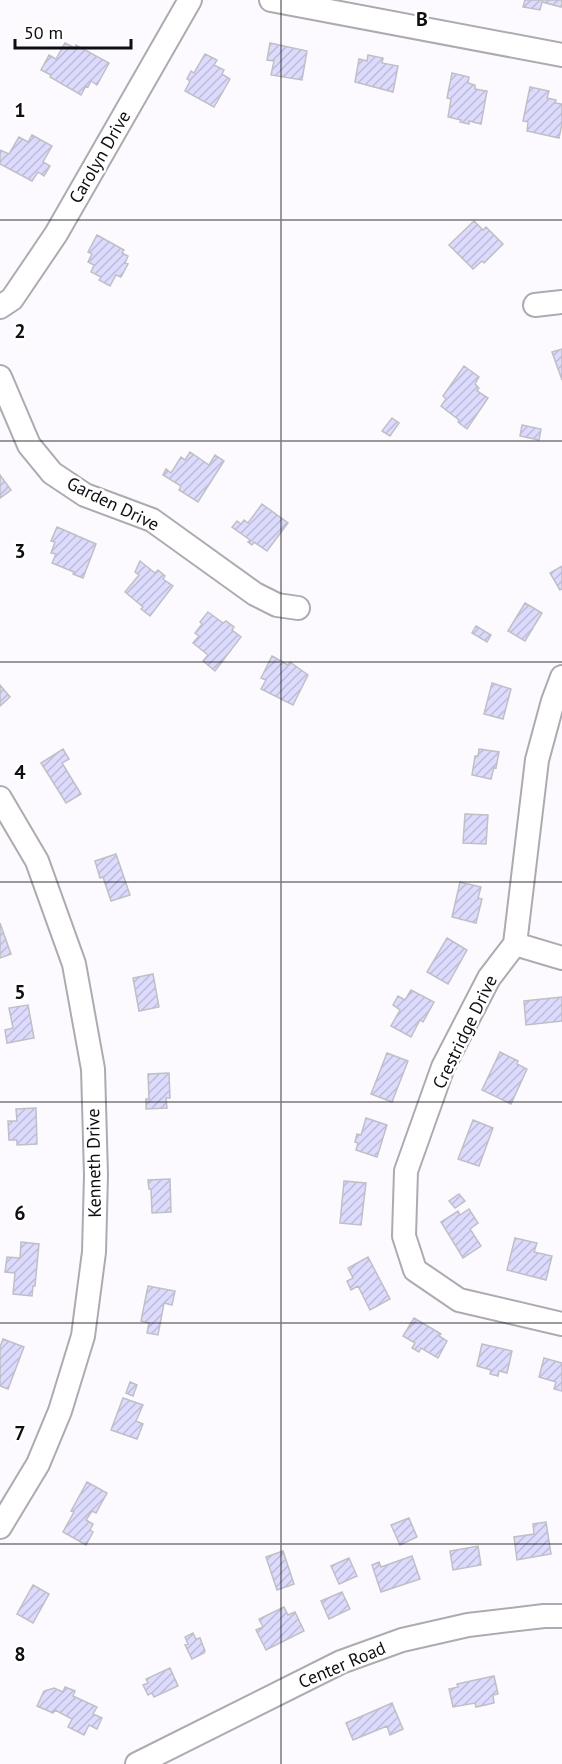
<svg xmlns="http://www.w3.org/2000/svg" width="562" height="1764" viewBox="0 0 562 1764" font-family="'PT Sans',sans-serif">
  <style>
    .building { fill: url(#building-hatch); stroke: #bfbfc5; stroke-width: 1.5 }
    .lines { fill: none; stroke-linecap: round; stroke-linejoin: round }
    .minor-casing { stroke: #adaab0; stroke-width: 26 }
    .minor { stroke: #fff; stroke-width: 22 }
    .grid { fill: none; stroke: #0e0d0f; stroke-width: 1.5; stroke-opacity: 0.55 }
    .labels { text-anchor: middle; stroke-width: 5; stroke-linejoin: round; paint-order: stroke }
    .street-label { font-size: 18px; fill: #0e0d0f; stroke: #fff }
    .grid-label { font-size: 20px; text-anchor: middle; font-weight: bold; fill: #0e0d0f; stroke: #fff; stroke-width: 5; stroke-linejoin: round; paint-order: stroke }
  </style>
  <defs>
    <pattern id="building-hatch" width="6" height="6" patternUnits="userSpaceOnUse" patternTransform="scale(1.5)"><rect width="6" height="6" fill="#dcdbfd"/><path d="M-1 1l2-2M0 6l6-6M5 7l2-2" fill="none" stroke="#bcbbd8"/></pattern>
  </defs>
  <rect width="100%" height="100%" fill="#fdfaff"/>
  <path class="building" d="M525,0H562V4L561,7L542,2L540,10L523,7Z
    M65,43L75,48L76,45L109,63L97,85L91,81L88,87L86,86L81,95L50,77L51,75L41,70L49,55L56,59Z
    M270,43L307,51L302,80L271,75L274,61L267,60Z
    M205,54L217,60L214,65L224,70L222,74L230,79L214,107L185,91L190,81L187,79L191,71L194,73Z
    M368,55L383,58L382,63L398,66L393,92L355,82L359,59L367,61Z
    M452,73L469,77L468,83L475,85V89L487,91L481,124L469,121V124L460,122L461,120L448,117L451,99L447,98Z
    M530,87L549,91L547,98L556,100L555,103L562,104V124L559,138L527,131L528,122L523,121Z
    M32,135L52,146L43,162L50,166L44,176L38,172L32,181L0,164V150L9,154L19,137L28,142Z
    M474,221L483,230L486,227L503,244L484,263L482,261L473,269L449,245Z
    M97,235L124,250L122,253L128,256L125,263L128,264L121,277L116,275L110,286L99,280L101,277L91,272L94,265L88,262L92,254L88,252Z
    M562,349V380L552,352Z
    M464,366L479,377L475,384L479,388L477,391L488,398L467,429L458,422L459,420L441,406L446,399L443,396Z
    M392,418L399,423L390,436L382,431Z
    M522,425L541,429L539,440L520,436Z
    M190,452L209,465L215,455L224,461L198,502L179,490L181,486L163,475L166,469L171,473L181,457L185,460Z
    M0,475L11,490L0,498Z
    M262,504L288,523L267,551L254,542L252,545L248,542L250,540L232,527L237,521L241,524L244,520L248,523Z
    M57,527L96,544L83,578L73,574L74,572L52,563L56,554L51,553L55,542L51,541Z
    M140,561L155,573L158,570L165,576L163,579L173,586L150,616L141,609L143,607L125,592L139,575L135,572Z
    M562,566V589L560,590L550,573Z
    M525,603L542,613L525,641L508,631Z
    M208,612L223,623L226,621L234,627L232,630L241,637L215,671L203,661L208,655L193,643L199,636L195,633L202,624L200,622Z
    M476,626L491,635L487,642L472,633Z
    M272,656L288,665L290,662L308,675L293,705L261,689L266,680L261,678Z
    M492,683L511,689L503,719L484,714Z
    M0,685L10,697L0,706Z
    M63,749L69,759L62,763L81,794L66,803L41,763Z
    M479,749L499,752L496,768L494,767L491,779L472,775L475,756H478Z
    M465,814L488,815L486,844L463,843Z
    M116,854L130,895L111,901L103,877L100,878L95,861Z
    M460,882L481,887L478,898L482,899L476,923L452,917Z
    M0,923L11,954L0,958Z
    M447,938L467,950L448,984L427,972Z
    M153,974L159,1007L139,1011L133,978Z
    M411,990L434,1002L423,1022L420,1020L411,1037L391,1026L400,1010L393,1005L398,996L405,1000Z
    M562,997V1021L526,1025L524,1001Z
    M28,1005L34,1038L7,1043L5,1030L13,1028L9,1008Z
    M500,1052L518,1061L517,1064L527,1069L511,1104L482,1090Z
    M387,1053L408,1061L392,1102L371,1094Z
    M169,1073L170,1098H166L167,1108L146,1109V1099H149L148,1074Z
    M36,1108L37,1144L17,1145V1140H9L8,1121H17L16,1109Z
    M366,1118L387,1125L377,1157L356,1150L358,1143L355,1142L357,1134L361,1135Z
    M473,1120L493,1128L479,1166L458,1159Z
    M170,1179L171,1212L152,1213L151,1189H149L148,1180Z
    M344,1181L366,1183L361,1225L340,1223Z
    M459,1194L465,1201L455,1208L449,1201Z
    M469,1209L478,1223L470,1229L481,1246L463,1258L441,1222L458,1211L460,1215Z
    M515,1238L537,1243L534,1252L552,1256L546,1280L507,1270Z
    M21,1242L39,1244L35,1286H33L32,1296L13,1294L15,1273L5,1272L7,1257L20,1258Z
    M368,1257L390,1299L370,1310L358,1286L351,1290L347,1281L353,1278L348,1268Z
    M148,1286L175,1291L172,1305L164,1303L158,1335L147,1333L149,1323L141,1321Z
    M414,1318L441,1334L439,1336L447,1341L438,1358L421,1348L419,1352L412,1348L415,1343L403,1336Z
    M3,1339L24,1347L8,1389L0,1386V1347Z
    M482,1344L512,1351L507,1373L499,1371L498,1376L490,1374L491,1370L477,1366Z
    M544,1358L562,1363V1391L554,1389L556,1382L539,1377Z
    M130,1382L137,1385L133,1396L126,1393Z
    M123,1398L143,1405L136,1421L143,1424L137,1439L111,1430Z
    M87,1482L107,1493L96,1513L92,1511L86,1520L93,1524L90,1530L93,1532L86,1545L63,1532L74,1512L71,1511Z
    M409,1518L417,1537L400,1545L391,1525Z
    M546,1522L551,1554L517,1560L514,1537L534,1534L533,1524Z
    M478,1546L481,1565L453,1570L450,1551Z
    M283,1551L294,1584L277,1590L266,1557Z
    M412,1556L420,1579L381,1592L372,1565L379,1562L381,1567Z
    M349,1558L357,1576L339,1584L331,1566Z
    M33,1585L49,1594L33,1623L17,1614Z
    M342,1592L350,1609L329,1619L321,1601Z
    M284,1607L288,1615L295,1612L304,1631L266,1650L256,1630L263,1627L259,1619Z
    M193,1633L196,1639L200,1638L205,1651L204,1653L192,1659L185,1645L188,1644L185,1637Z
    M170,1668L178,1686L154,1697L152,1693L148,1695L143,1685L148,1683L146,1679Z
    M494,1676L498,1694L493,1695L494,1703L476,1707L475,1703L453,1707L449,1689L458,1687L457,1684Z
    M65,1687L75,1691L73,1696L97,1707L93,1714L102,1718L97,1729L89,1725L84,1735L68,1727L72,1719L55,1710L53,1713L37,1706L44,1691L54,1688L63,1692Z
    M392,1703L403,1729L390,1735L387,1726L353,1740L346,1723Z"/>
  <g class="lines">
    <g class="minor-casing">
      <path id="minor" d="M271,0L562,55
        M535,305L562,302
        M0,307L12,299L56,234L190,0
        M0,377L29,445L52,473L85,495L152,520L255,594L277,605L298,608
        M562,677L553,701L537,760L515,944L489,978L443,1067L406,1171L404,1236L415,1270L459,1300L562,1324
        M0,798L37,861L74,964L93,1069L96,1175L94,1252L83,1336L60,1411L38,1464L0,1527
        M515,944L562,958
        M137,1764L341,1662L402,1640L468,1625L544,1616H562"/>
    </g>
    <use href="#minor" class="minor"/>
  </g>
  <path class="grid" d="M281,0V1764M0,220H562M0,441H562M0,662H562M0,882H562M0,1102H562M0,1323H562M0,1544H562"/>
  <g class="labels">
    <g class="street-label">
      <text transform="translate(100 157) rotate(-60)" y="6">Carolyn Drive</text>
      <text transform="translate(113 504) rotate(26)" y="6">Garden Drive</text>
      <text transform="translate(465 1032) rotate(-64)" y="6">Crestridge Drive</text>
      <text transform="translate(94 1163) rotate(-91)" y="6">Kenneth Drive</text>
      <text transform="translate(342 1665) rotate(-23)" y="6">Center Road</text>
    </g>
  </g>
  <g class="grid-label">
    <text x="422" y="26">B</text>
    <text x="20" y="117">1</text>
    <text x="20" y="338">2</text>
    <text x="20" y="558">3</text>
    <text x="20" y="779">4</text>
    <text x="20" y="999">5</text>
    <text x="20" y="1220">6</text>
    <text x="20" y="1440">7</text>
    <text x="20" y="1661">8</text>
  </g>
  <path d="M15 39v9h116v-9" fill="none" stroke="#0e0d0f" stroke-width="3"/>
  <text x="24" y="39" font-size="18" fill="#0e0d0f" stroke="#ffffff" stroke-width="4.5" paint-order="stroke">50 m</text>
</svg>
